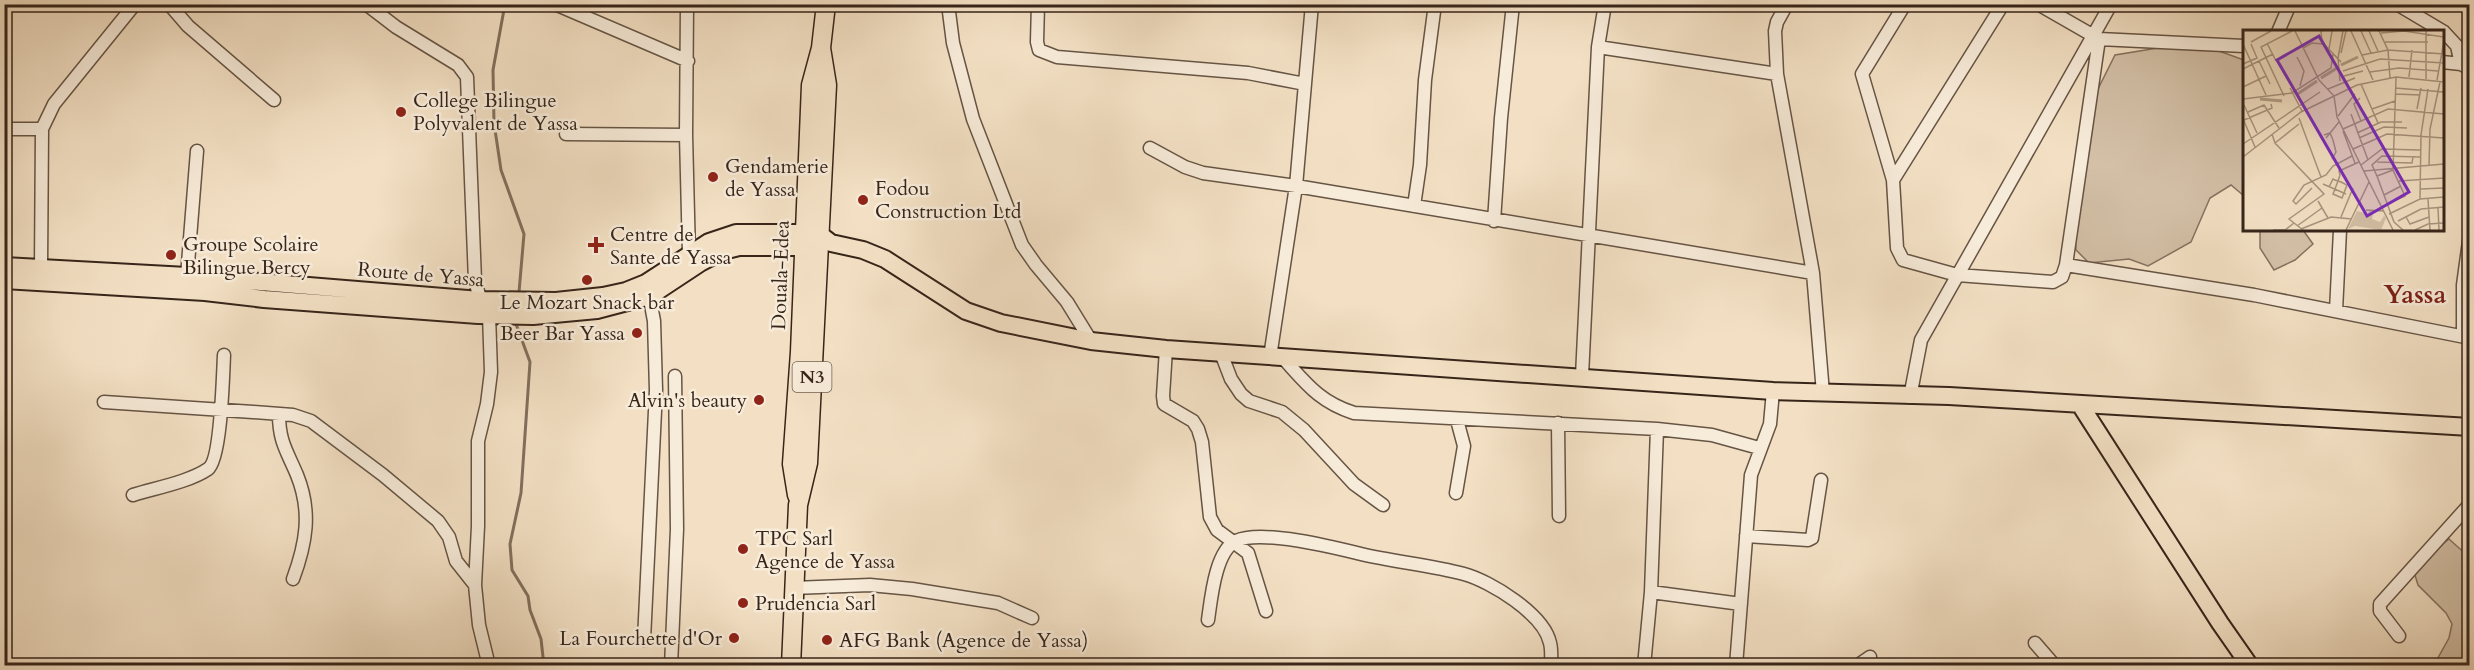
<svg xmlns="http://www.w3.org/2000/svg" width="2474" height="670" viewBox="0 0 2474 670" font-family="Cardo,serif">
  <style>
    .green { fill: #d3c0a7; stroke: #857260; stroke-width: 1.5 }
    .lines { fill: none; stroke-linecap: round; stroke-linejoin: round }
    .stream { stroke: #816f5d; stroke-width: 3 }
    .minor-casing { stroke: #665444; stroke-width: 15 }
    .major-casing { stroke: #37251a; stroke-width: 20 }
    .highway-casing { stroke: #37251a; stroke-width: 21 }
    .minor { stroke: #f7ebd9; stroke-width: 12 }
    .major { stroke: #f3e0c4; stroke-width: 16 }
    .highway { stroke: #f3e0c4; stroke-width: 18 }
    .poi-dot { fill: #8f2418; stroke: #f7ebd9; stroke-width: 2 }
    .labels { text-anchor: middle; stroke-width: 5; stroke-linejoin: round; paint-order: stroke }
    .shield { fill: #f7ebd9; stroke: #716053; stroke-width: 1.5 }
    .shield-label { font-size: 18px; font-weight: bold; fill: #37251a }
    .poi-label { font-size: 20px; fill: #37251a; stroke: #f7ebd9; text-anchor: start }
    .street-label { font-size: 20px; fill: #37251a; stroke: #f7ebd9 }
    .district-label { font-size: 26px; font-weight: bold; fill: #7a1f14; stroke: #f7ebd9 }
    .inset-river { fill: none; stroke: #b3a08a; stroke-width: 3 }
    .inset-road { fill: none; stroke: #a89580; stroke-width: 1.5 }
    .view { fill: #7b2cbf; fill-opacity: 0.15; stroke: #7b2cbf; stroke-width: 3 }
    .inset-edge { fill: none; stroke: #37251a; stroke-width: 3 }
  </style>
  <rect width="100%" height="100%" fill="#f3e0c4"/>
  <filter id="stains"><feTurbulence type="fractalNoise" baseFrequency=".00333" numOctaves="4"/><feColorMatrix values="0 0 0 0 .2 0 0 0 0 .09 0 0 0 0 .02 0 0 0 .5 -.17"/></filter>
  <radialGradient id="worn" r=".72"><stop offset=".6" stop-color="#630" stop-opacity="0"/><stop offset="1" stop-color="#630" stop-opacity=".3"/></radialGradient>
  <path class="green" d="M2164,47L2219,51L2244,60V196L2231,185L2210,198L2191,242L2148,266L2129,259L2089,263L2076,250L2074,220L2093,99L2115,55Z
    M2260,230H2303L2313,244L2295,260L2274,270L2260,248Z
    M2449,539L2469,557V665H2434L2449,638L2452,624L2446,613L2418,585L2414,572L2431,553Z"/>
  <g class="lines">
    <path class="stream" d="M505,4L493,70L494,123L501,170L524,234L519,292
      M516,324L530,362L521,493L510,544L512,570L528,596L530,610L541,639L544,666"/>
    <g class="minor-casing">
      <path id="minor" d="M79,4H98
        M169,4L188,26L274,100
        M366,4L396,27L458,65L467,77L475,281L482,305L489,315L491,372L487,404L478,441V526L475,585L479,625L489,666
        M555,4L688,61
        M687,4L686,135L689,255
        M948,4L953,43L973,119L1022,245L1036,265L1067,302L1091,341
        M1038,4L1037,42L1039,50L1057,57L1248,73L1305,84
        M1787,4L1777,22L1775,31L1777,74L1813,273L1823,393
        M1905,4L1862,74L1893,180L1897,248L1903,260L1957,275L2053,282L2062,277L2066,265L2099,39
        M2038,4L2099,39L2244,46
        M2397,4L2444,32L2457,46L2461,64
        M2278,32L2290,4
        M1598,47L1777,74
        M2442,62L2461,64L2470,69
        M4,129H42
        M566,134L686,135
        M1150,148L1185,167L1203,173L1296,186L1813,273
        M1893,180L2003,4
        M1414,206L1420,165L1425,80L1435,4
        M1494,221L1501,118L1513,4
        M2066,265L2254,295L2470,338
        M41,268L42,129L54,104L135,4
        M187,276L197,151
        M2336,311L2340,230
        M2463,336V285L2470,234
        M1166,349L1163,396L1164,404L1193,421L1198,429L1202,442L1210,517L1217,530L1248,553L1266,611
        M1221,353L1231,379L1241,394L1249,401L1282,412L1304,430L1354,484L1383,505
        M1270,357L1296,186L1312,4
        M1282,357C1306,383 1319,402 1354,413L1657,429L1712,435L1759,448
        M1582,376L1598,47L1605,4
        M1910,397L1921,340L2111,4
        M104,402L253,412L293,415L311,421L383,475L438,521L449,537L456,561L475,585
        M279,414C279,442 287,451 297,475C312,512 306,544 293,579
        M1558,423L1559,516
        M1456,493L1464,446L1457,420
        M133,495C155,488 189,482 208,469C221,460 223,375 224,355
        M1746,536L1808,540L1812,538L1821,480
        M793,588L870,585L912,589L998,603L1032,618
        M1651,592L1741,604
        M1208,620C1211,600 1215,551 1236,541C1261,529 1333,547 1361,554C1395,562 1430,565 1464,574C1490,581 1544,614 1550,643C1552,650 1551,658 1551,666
        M2399,636L2380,611V604L2470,504
        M644,640L656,390L654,321L648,289
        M2035,643L2055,666
        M671,666L677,529L675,376
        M1644,666L1651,592L1657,429
        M1736,666L1751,475L1770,424L1773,391
        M1857,666L1870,657"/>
    </g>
    <g class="major-casing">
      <path id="major" d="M4,266L187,276L480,300L556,301L603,296L626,291L646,283L709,242L736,233H818L831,243L863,250L885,259L966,311L1001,323L1091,341L1166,349L1773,391L1949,396L2470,427
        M4,280L205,292L264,299L478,315L533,316L597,310L650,296L700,263L723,251L739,247H816
        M2081,406L2220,623L2250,666"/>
    </g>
    <g class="highway-casing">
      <path id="highway" d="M797,495L792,464L800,352L811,85L821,48L826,4
        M791,666L798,505L808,463L827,85L821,48"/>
    </g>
    <use href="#minor" class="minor"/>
    <use href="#major" class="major"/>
    <use href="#highway" class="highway"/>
  </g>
  <g class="poi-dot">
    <circle cx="401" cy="112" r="6"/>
    <circle cx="713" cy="177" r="6"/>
    <circle cx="863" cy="200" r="6"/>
    <path d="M593 236h6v6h6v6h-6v6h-6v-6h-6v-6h6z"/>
    <circle cx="171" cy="255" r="6"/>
    <circle cx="587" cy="280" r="6"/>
    <circle cx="637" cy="333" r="6"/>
    <circle cx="759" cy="400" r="6"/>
    <circle cx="743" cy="549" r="6"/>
    <circle cx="743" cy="603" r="6"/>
    <circle cx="734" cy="638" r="6"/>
    <circle cx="827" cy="640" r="6"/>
  </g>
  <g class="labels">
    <rect class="shield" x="792.5" y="362" width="39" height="30" rx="4.5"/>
    <g class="shield-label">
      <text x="812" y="383">N3</text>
    </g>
    <g class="poi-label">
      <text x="413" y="107">College Bilingue<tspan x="413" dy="23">Polyvalent de Yassa</tspan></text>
      <text x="725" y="173">Gendamerie<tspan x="725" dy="23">de Yassa</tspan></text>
      <text x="875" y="195">Fodou<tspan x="875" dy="23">Construction Ltd</tspan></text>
      <text x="610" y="241">Centre de<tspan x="610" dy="23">Sante de Yassa</tspan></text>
      <text x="183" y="251">Groupe Scolaire<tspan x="183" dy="23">Bilingue Bercy</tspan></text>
      <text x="587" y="309" text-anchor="middle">Le Mozart Snack bar</text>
      <text x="625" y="340" text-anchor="end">Beer Bar Yassa</text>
      <text x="747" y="407" text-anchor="end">Alvin's beauty</text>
      <text x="755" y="545">TPC Sarl<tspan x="755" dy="23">Agence de Yassa</tspan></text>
      <text x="755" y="610">Prudencia Sarl</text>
      <text x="722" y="645" text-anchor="end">La Fourchette d'Or</text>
      <text x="839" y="647">AFG Bank (Agence de Yassa)</text>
    </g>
    <g class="street-label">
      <text transform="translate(421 274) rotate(5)" y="7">Route de Yassa</text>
      <text transform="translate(780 275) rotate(-88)" y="7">Douala-Edea</text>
    </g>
    <g class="district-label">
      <text x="2415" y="303">Yassa</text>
    </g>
  </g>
  <g transform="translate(2243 30)">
    <rect width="201" height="201" fill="#f3e0c4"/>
    <path d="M127,180H131L129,189L137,192L141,186L143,188L138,200L112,196L105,199L114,181L125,184Z" fill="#d3c0a7"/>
    <path class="inset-river" d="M98,35L115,27M78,48L94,38M53,65L74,51M17,69L39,71"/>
    <path class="inset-road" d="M52,1L76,50L91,66L94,87L150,200M78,1L79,12L98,32M108,1L130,50M118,1L128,23M126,1L135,21M136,1L145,20L147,48M138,3L161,1L201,7M8,12L28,1M142,12H185M24,13L33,31M0,14L23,65M60,18L69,13L80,14M86,19L89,1M98,23L103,1M119,25L145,20L201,24M54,27L61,41L57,56M16,31L27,54M0,34L14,28L8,14M0,39L30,24M100,41L137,29L201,33M127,42L156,38L195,41M101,46L120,41M166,47L169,20M183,49V1M194,50L201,11M97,51L95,28L100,1M118,54L135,93M0,57L23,46M47,58L59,81M152,58L201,62M85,59L112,48M152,64L177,65M41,66L18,17L49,1M117,68L111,74L118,91M0,69L49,63L88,38L90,24M1,75L14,103M129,79L152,71M174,79L178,58M5,82L21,75L36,98M108,84L125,130M95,86L112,64M56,88L78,147M1,90L29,78L28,74M1,91L12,117M100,99L145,79L201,84M100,101L112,133M114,103L138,92H159M29,104L32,113L81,164L46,189L60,200M81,105L87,103L90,110L93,122L89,129M83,108L96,92M116,108L141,97L164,98M32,113L56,94M0,114L77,62M110,119L144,104L201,108M0,127L58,82L114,55L153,47L201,52M134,132L169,133L170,127M118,135L139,119L177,120M186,136L187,99L197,52M150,140L134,146L129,135L139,126L177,127M121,141L201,134M134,146L151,192L160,200M156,151L201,148M80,154L103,164M86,157L90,149L92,150L98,152L104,155L99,168L90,164L92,159L95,151L97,145L96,141L116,132M69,158L53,174L50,171L61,155L83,145L90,136L109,126M177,159L201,158M141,165L158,156M177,169L178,105L185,59M185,169L187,200M75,171L85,188M144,174L162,166L150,140L153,48M195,178L196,200M123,180L141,181M146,184L177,169L201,167M98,187L110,158M163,187L167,194L186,187M155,191L178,179L201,177M54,196L79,178M58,199L88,187L109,189M30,200H42L51,193M103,200L126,152M172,200L185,194L201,193"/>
    <path class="view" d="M76,6L166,162L124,186L34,30Z"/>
    <rect width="201" height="201" class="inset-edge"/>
  </g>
  <rect width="2474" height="670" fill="none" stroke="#f3e0c4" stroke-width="24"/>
  <rect x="6" y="6" width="2462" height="658" fill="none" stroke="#37251a" stroke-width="3"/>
  <rect x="12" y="12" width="2450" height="646" fill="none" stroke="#37251a" stroke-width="1.5"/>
  <rect width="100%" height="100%" filter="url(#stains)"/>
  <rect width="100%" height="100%" fill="url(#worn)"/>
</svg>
